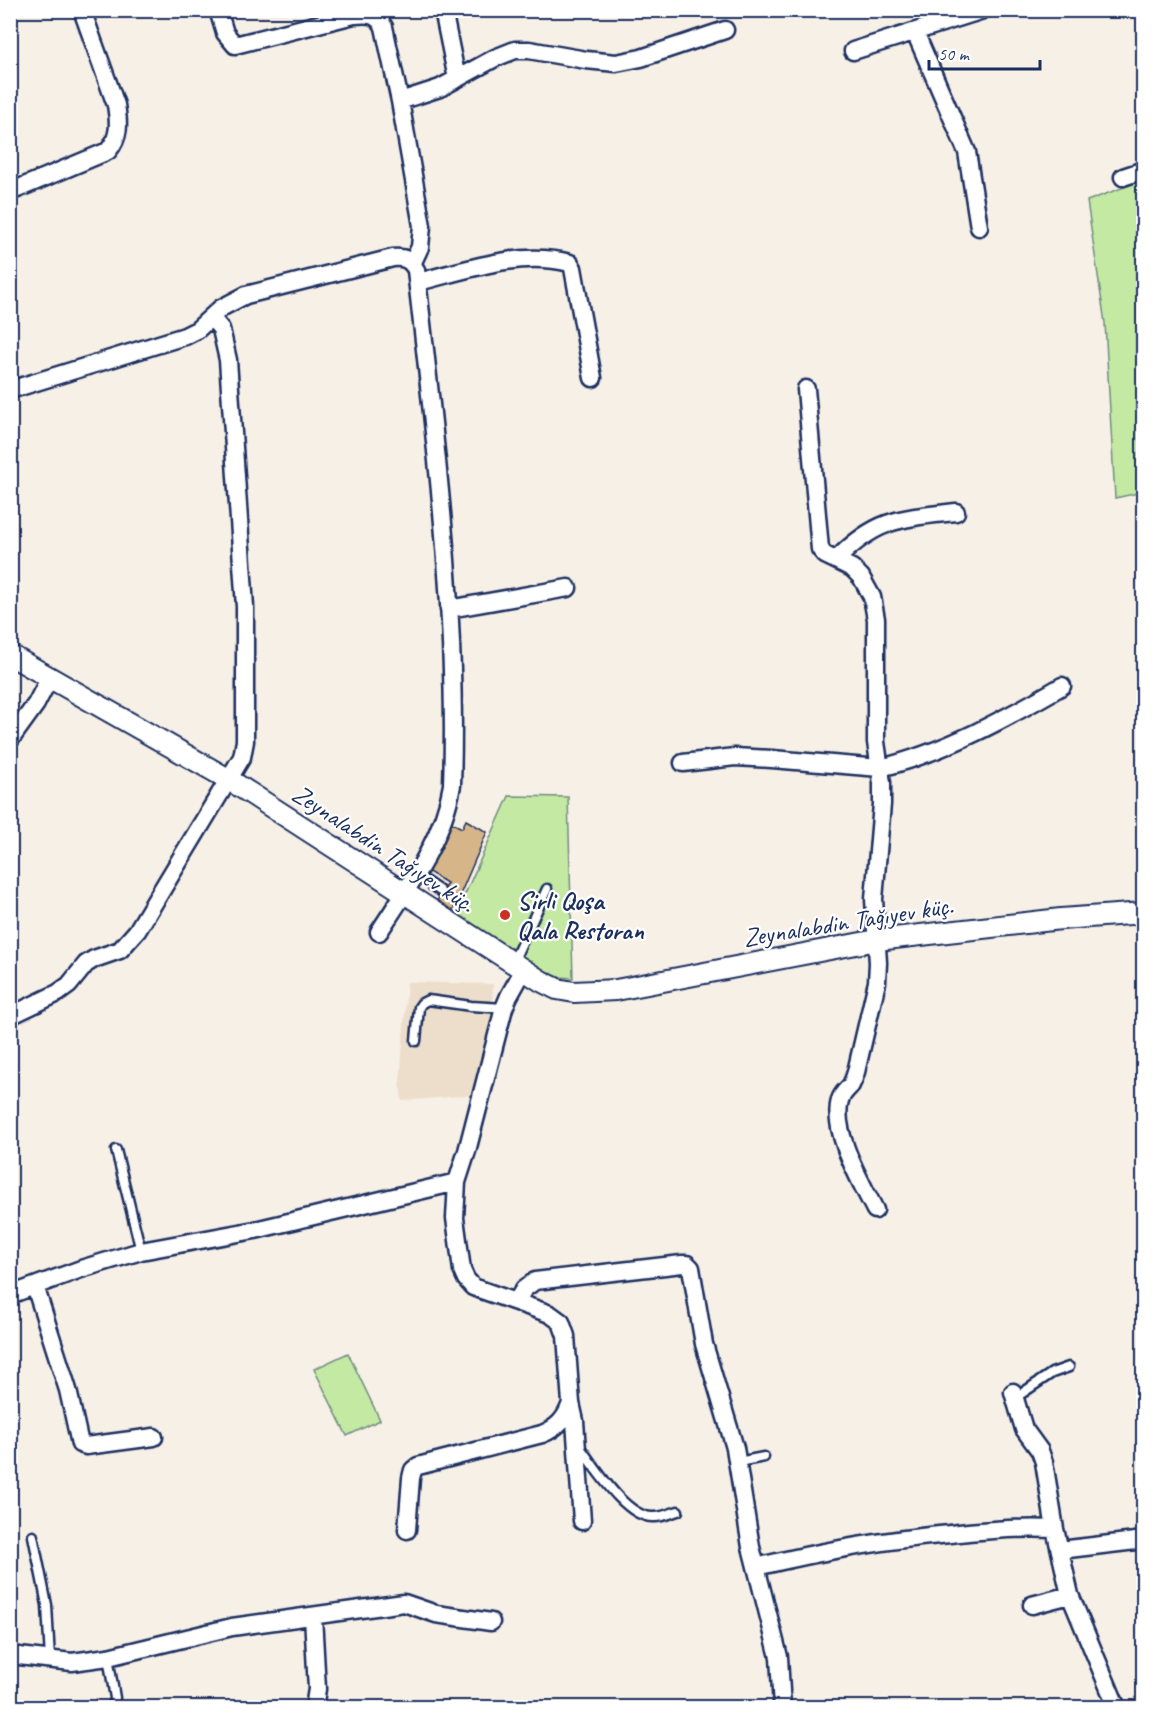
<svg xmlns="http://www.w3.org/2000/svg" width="1154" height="1718" viewBox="0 0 1154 1718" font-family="Caveat,sans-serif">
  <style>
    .built { fill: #eddecb }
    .green { fill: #c4e9a3; stroke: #708c80; stroke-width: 1.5 }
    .building { fill: #d6b589; stroke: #1b2f5e; stroke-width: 1.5 }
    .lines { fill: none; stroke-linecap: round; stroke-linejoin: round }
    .service-casing { stroke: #1b2f5e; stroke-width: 13 }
    .minor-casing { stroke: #1b2f5e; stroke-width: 21 }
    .tertiary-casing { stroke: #1b2f5e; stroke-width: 24 }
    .service { stroke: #fff; stroke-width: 8 }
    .minor { stroke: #fff; stroke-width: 16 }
    .tertiary { stroke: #fff; stroke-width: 20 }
    .poi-dot { fill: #c8321e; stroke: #fff; stroke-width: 2 }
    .labels { text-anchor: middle; stroke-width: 4.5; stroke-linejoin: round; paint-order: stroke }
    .street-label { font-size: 26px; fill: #1b2f5e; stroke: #fff }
    .poi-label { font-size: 26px; font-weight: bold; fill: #1b2f5e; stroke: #fff; text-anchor: start }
  </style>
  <rect width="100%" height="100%" fill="#f7f0e7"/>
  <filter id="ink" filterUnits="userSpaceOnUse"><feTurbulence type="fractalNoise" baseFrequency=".0167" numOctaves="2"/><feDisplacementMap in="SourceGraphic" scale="12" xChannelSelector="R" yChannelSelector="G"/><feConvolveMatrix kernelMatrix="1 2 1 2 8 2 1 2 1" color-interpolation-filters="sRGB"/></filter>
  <g filter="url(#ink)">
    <path class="built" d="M407,982L493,984L492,1024L474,1095L402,1101L400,1083Z"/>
    <path class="green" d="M1143,180V492L1115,498L1105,323L1087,201Z
      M509,796L568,797L573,978L559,977L545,972L456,914Z
      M348,1353L380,1420L347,1436L314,1369Z"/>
    <path class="building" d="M466,820L487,832L453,911L437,901L447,883L427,871L452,823L462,828Z"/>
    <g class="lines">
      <g class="service-casing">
        <path id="service" d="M415,874L440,891
          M512,964L547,889
          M416,1041L419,1007L422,1003L428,1000L471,1006L504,1008
          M116,1150L141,1251
          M1015,1398L1052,1373L1069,1367
          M579,1446C594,1466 627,1520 655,1517C663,1517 671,1513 678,1511
          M738,1462L764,1457
          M33,1536L47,1605L50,1660
          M108,1657L115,1698L114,1703L109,1708"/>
      </g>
      <g class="minor-casing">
        <path id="minor" d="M218,10L225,33L235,45L354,15C369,14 377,13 384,27L400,101L422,226L420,247L413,262
          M443,10L457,79
          M915,32L967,152L979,227
          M853,51L983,10
          M400,101L440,88L495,58L515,50H529L586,60L616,63L641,58L725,30
          M1123,177L1144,170
          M10,192L108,151C120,137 119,123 116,105L82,10
          M418,282C467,270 519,250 570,263L573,268L593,378
          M806,389L820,549L825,555L852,568L861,577L872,597L876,619V742L882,783V804L874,899L878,963L877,982L856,1072C855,1076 853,1081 851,1085C847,1090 842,1093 840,1100C831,1131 861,1182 875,1210
          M10,390L185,336L197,330L221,308L246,295L393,258C405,257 411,260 416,270C435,441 458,613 452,785C443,840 408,887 379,932
          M837,559C877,518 902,518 956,512
          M449,609L568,588
          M10,740L36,704L50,677
          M683,763L735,757L772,759L880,768C943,753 1007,718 1062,686
          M523,971L509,996L504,1008L467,1151L457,1182L455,1218L462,1270L466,1279L473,1287L516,1302L524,1289L535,1281L682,1264H687L691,1268L704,1344L735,1448L751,1547L779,1657L782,1708
          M10,1016L58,993L69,985L86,964L94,959L120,950L137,931L242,757L245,741V607L228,360L221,329L211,317
          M35,1286L68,1390L80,1444L86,1446L154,1437
          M10,1295L81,1269L141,1251L255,1230L457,1182
          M1013,1392L1024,1429L1040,1451L1044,1462L1055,1529L1070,1595L1117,1708
          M571,1403L575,1421L582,1521
          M407,1530L411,1478L413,1470L418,1466L542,1434C557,1428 566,1419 571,1403L566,1336L561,1322L550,1314L516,1302
          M1060,1550L1144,1540
          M756,1567C822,1551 882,1540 950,1534C985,1530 1020,1527 1055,1529
          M1032,1605L1070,1595
          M313,1616L317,1689L314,1708
          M10,1655L72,1662L108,1657L232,1627L404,1603L436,1614L491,1622"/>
      </g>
      <g class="tertiary-casing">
        <path id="tertiary" d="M10,655L228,779L541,981L557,989L574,992L616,990L877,940L1061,919L1144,913"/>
      </g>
      <use href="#service" class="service"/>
      <use href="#minor" class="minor"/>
      <use href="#tertiary" class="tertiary"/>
    </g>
  </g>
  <circle class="poi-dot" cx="505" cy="915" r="6"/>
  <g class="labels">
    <g class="street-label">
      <text transform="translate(384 848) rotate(33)" y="9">Zeynalabdin Tağıyev küç.</text>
      <text transform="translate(848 921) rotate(-9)" y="9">Zeynalabdin Tağıyev küç.</text>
    </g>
    <g class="poi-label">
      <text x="517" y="909">Sirli Qoşa<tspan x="517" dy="30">Qala Restoran</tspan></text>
    </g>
  </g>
  <rect width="1154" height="1718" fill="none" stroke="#fff" stroke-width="36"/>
  <rect x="18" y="18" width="1118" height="1682" fill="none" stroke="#1b2f5e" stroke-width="2" filter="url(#ink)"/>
  <path d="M929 60v9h111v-9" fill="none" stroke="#1b2f5e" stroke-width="3"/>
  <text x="938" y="60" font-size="18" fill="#1b2f5e" stroke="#ffffff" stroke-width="4.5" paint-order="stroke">50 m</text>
</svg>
